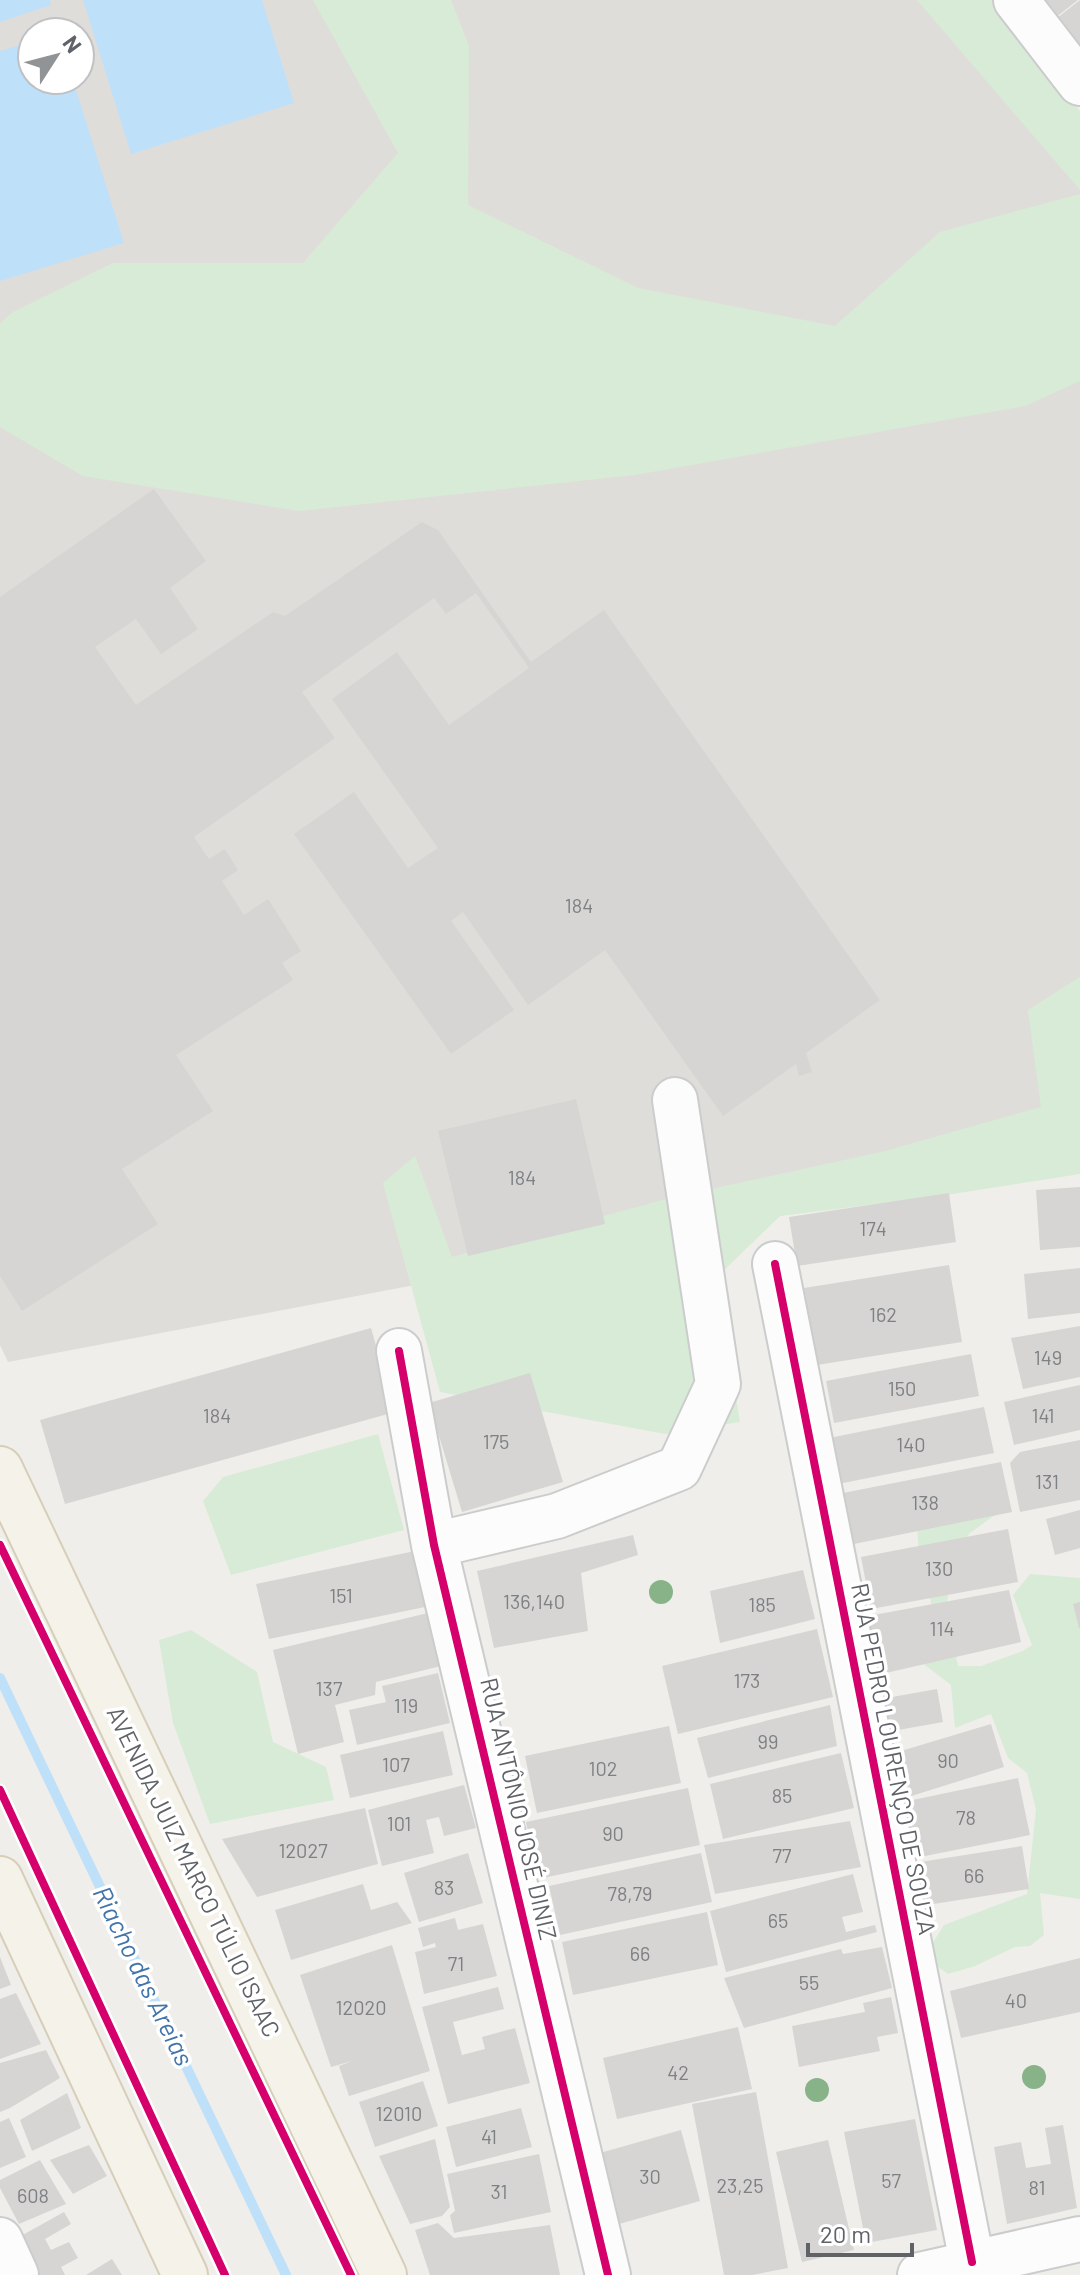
<svg xmlns="http://www.w3.org/2000/svg" width="1080" height="2275" viewBox="0 0 1080 2275" font-family="Barlow,sans-serif">
  <style>
    .industrial { fill: #dfddda; fill-rule: evenodd }
    .green { fill: #d8ebd6 }
    .water { fill: #bfe0f9 }
    .lines { fill: none; stroke-linecap: round; stroke-linejoin: round }
    .stream { stroke: #bfe0f9; stroke-width: 10 }
    .building { fill: #d6d5d3 }
    .minor-casing { stroke: #cbcccc; stroke-width: 48 }
    .major-casing { stroke: #d7ceb8; stroke-width: 48 }
    .minor { stroke: #fdfcfc; stroke-width: 44 }
    .major { stroke: #f4f2e9; stroke-width: 44 }
    .cycleway-casing { stroke: #fff; stroke-width: 13 }
    .cycleway { stroke: #d6006c; stroke-width: 8 }
    .tree { fill: #88b388 }
    .labels { text-anchor: middle; stroke-width: 7; stroke-linejoin: round; paint-order: stroke }
    .number-label { font-size: 20px; fill: #7e8184 }
    .street-label { font-size: 24px; fill: #5f6368; stroke: #fff }
    .water-label { font-size: 26px; font-style: italic; fill: #4174aa; stroke: #fff }
  </style>
  <rect width="100%" height="100%" fill="#efeeea"/>
  <path class="industrial" d="M0,0H957L1080,138V1159L8,1362L0,1345ZM32,32H80V80H32Z"/>
  <path class="green" d="M313,0H451L469,46L468,205L638,288L835,326L940,232L1080,194V381L1025,406L635,475L299,511L83,476L0,427V323L13,312L113,263H303L398,153Z
    M917,0H991L1080,111V190Z
    M1080,977V1174L933,1197L780,1216L716,1278L740,1422L665,1434L440,1392L383,1183L415,1156L452,1257L670,1198L885,1151L1041,1107L1028,1010Z
    M378,1434L404,1530L231,1575L203,1501L223,1477Z
    M999,1512L970,1533L951,1556V1579L946,1608L958,1666H981L1023,1651L1032,1645L1013,1595L1030,1574L1080,1578V1899L1040,1893L1044,1935L1030,1946L1015,1947L975,1966L948,1974L924,1957L944,1925L1027,1894L1036,1810L1027,1773L1008,1758L991,1714L955,1728L951,1685L921,1662L936,1644L930,1595L919,1557L917,1523Z
    M191,1630L257,1672L273,1742L326,1767L334,1800L210,1824L173,1723L159,1640Z"/>
  <path class="water" d="M0,0H50L51,5L0,22Z
    M83,0H262L294,103L131,154Z
    M32,41V80H73L124,243L0,281V51Z"/>
  <g class="lines">
    <path class="stream" d="M0,1678L286,2275"/>
  </g>
  <path class="building" d="M1041,0H1078L1055,18Z
    M1080,0V48L1057,18Z
    M154,489L206,561L170,588L198,629L161,654L136,619L95,647L136,705L273,612L285,616L422,522L438,530L531,662L604,610L880,1000L806,1053L812,1072L799,1076L796,1064L723,1116L605,950L528,1005L463,912L451,921L514,1010L451,1054L294,834L354,792L408,868L438,848L332,699L397,652L449,725L529,668L476,593L446,614L434,598L302,692L335,738L194,837L209,859L225,849L238,870L222,881L244,915L268,899L301,951L282,963L293,980L176,1055L213,1111L122,1169L158,1224L22,1311L0,1276V597Z
    M576,1099L605,1224L468,1256L438,1131Z
    M1080,1187V1247L1040,1250L1036,1190Z
    M949,1193L956,1242L797,1266L789,1217Z
    M949,1265L962,1342L817,1365L804,1288Z
    M1080,1268V1313L1028,1319L1024,1274Z
    M1080,1326V1377L1023,1389L1011,1338Z
    M371,1328L395,1412L65,1504L40,1420Z
    M971,1354L979,1396L834,1423L826,1381Z
    M530,1373L563,1482L462,1512L429,1403Z
    M1080,1385V1430L1014,1445L1004,1402Z
    M984,1407L994,1453L838,1484L829,1438Z
    M1080,1440V1500L1020,1512L1010,1463L1020,1452Z
    M1001,1462L1012,1512L849,1545L838,1494Z
    M1080,1510V1548L1055,1555L1046,1519Z
    M1008,1529L1018,1582L871,1609L861,1557Z
    M633,1535L638,1555L581,1573L588,1631L494,1648L477,1571Z
    M415,1551L425,1607L269,1639L256,1584Z
    M803,1570L815,1619L720,1643L710,1591Z
    M1009,1590L1021,1642L877,1675L863,1617Z
    M1080,1602V1628H1079L1073,1604Z
    M428,1613L441,1666L376,1682L375,1695L335,1705L344,1742L298,1754L273,1650Z
    M817,1629L833,1697L678,1734L662,1666Z
    M438,1673L450,1723L357,1745L349,1710L386,1702L382,1686Z
    M937,1689L943,1722L887,1732L881,1699Z
    M830,1705L837,1746L708,1778L697,1738Z
    M991,1724L1004,1767L905,1798L891,1754Z
    M669,1726L681,1783L537,1813L525,1756Z
    M443,1731L453,1775L350,1798L340,1755Z
    M841,1753L854,1808L723,1839L710,1784Z
    M1018,1778L1030,1835L915,1858L903,1802Z
    M464,1785L476,1828L444,1836L439,1817L426,1820L434,1853L382,1866L368,1810Z
    M688,1788L700,1845L538,1879L526,1822Z
    M365,1808L378,1864L257,1897L222,1839Z
    M850,1821L861,1867L715,1894L704,1845Z
    M1022,1846L1029,1889L927,1905L920,1862Z
    M468,1853L483,1903L419,1922L404,1873Z
    M701,1853L712,1902L560,1935L549,1886Z
    M853,1874L863,1912L842,1917L846,1932L875,1925L877,1932L726,1972L710,1911Z
    M363,1884L371,1910L397,1902L412,1923L291,1960L275,1910Z
    M707,1912L718,1965L573,1995L562,1942Z
    M455,1918L458,1930L483,1924L497,1976L424,1994L415,1952L436,1947L435,1943L423,1947L418,1928Z
    M392,1945L430,2071L349,2096L339,2066L352,2061L331,2067L300,1975Z
    M882,1947L892,1988L744,2028L724,1978L841,1949L843,1954Z
    M0,1957L11,1985L0,1989Z
    M1080,1958V2012L961,2038L950,1991Z
    M498,1987L504,2009L453,2022L462,2055L485,2049L482,2037L515,2028L530,2083L448,2104L422,2007Z
    M16,1993L41,2044L0,2059V1999Z
    M891,1997L898,2033L877,2037L880,2051L799,2067L792,2026L865,2012L863,2003Z
    M738,2027L752,2089L617,2119L603,2058Z
    M46,2050L60,2078L10,2108L0,2112V2063Z
    M423,2081L438,2126L375,2147L359,2102Z
    M756,2092L788,2268L752,2275H724L692,2104Z
    M67,2093L81,2128L32,2151L20,2120Z
    M521,2108L532,2147L456,2167L446,2127Z
    M9,2118L26,2157L0,2168V2122Z
    M915,2119L937,2230L866,2243L844,2132Z
    M1063,2125L1077,2208L1007,2224L994,2147L1021,2142L1026,2168L1051,2164L1045,2128Z
    M681,2130L700,2201L619,2224L600,2153Z
    M435,2139L450,2207L442,2216L410,2224L379,2156Z
    M828,2140L854,2250L802,2262L776,2152Z
    M89,2145L107,2176L73,2194L50,2160Z
    M539,2154L551,2212L454,2233L450,2215L455,2211L447,2174Z
    M40,2160L66,2204L19,2224L0,2188V2180Z
    M64,2212L71,2224L45,2239L51,2250L69,2242L78,2258L61,2267L65,2275H39L19,2237Z
    M438,2223L454,2238L550,2225L560,2275H430L415,2230Z
    M112,2259L122,2275H86Z"/>
  <g class="lines">
    <g class="minor-casing">
      <path id="minor" d="M1016,0L1080,83
        M775,1264L972,2262
        M399,1351L434,1545L608,2275
        M434,1545L557,1516L679,1468L718,1384L675,1100
        M0,2240L16,2275
        M920,2275L1080,2239"/>
    </g>
    <g class="major-casing">
      <path id="major" d="M0,1469L384,2275
        M0,1879L185,2275"/>
    </g>
    <use href="#minor" class="minor"/>
    <use href="#major" class="major"/>
    <g class="cycleway-casing">
      <path id="cycleway" d="M775,1264L972,2262
        M399,1351L434,1545L608,2275
        M0,1545L351,2275
        M0,1790L225,2275"/>
    </g>
    <use href="#cycleway" class="cycleway"/>
  </g>
  <g class="tree">
    <circle cx="661" cy="1592" r="12"/>
    <circle cx="1034" cy="2077" r="12"/>
    <circle cx="817" cy="2090" r="12"/>
  </g>
  <g class="labels">
    <g class="number-label">
      <text x="579" y="913">184</text>
      <text x="522" y="1185">184</text>
      <text x="873" y="1236">174</text>
      <text x="883" y="1322">162</text>
      <text x="1048" y="1365">149</text>
      <text x="902" y="1396">150</text>
      <text x="217" y="1423">184</text>
      <text x="1043" y="1423">141</text>
      <text x="496" y="1449">175</text>
      <text x="911" y="1452">140</text>
      <text x="1047" y="1489">131</text>
      <text x="925" y="1510">138</text>
      <text x="939" y="1576">130</text>
      <text x="341" y="1603">151</text>
      <text x="534" y="1609">136,140</text>
      <text x="762" y="1612">185</text>
      <text x="942" y="1636">114</text>
      <text x="747" y="1688">173</text>
      <text x="329" y="1696">137</text>
      <text x="406" y="1713">119</text>
      <text x="768" y="1749">99</text>
      <text x="948" y="1768">90</text>
      <text x="396" y="1772">107</text>
      <text x="603" y="1776">102</text>
      <text x="782" y="1803">85</text>
      <text x="966" y="1825">78</text>
      <text x="399" y="1831">101</text>
      <text x="613" y="1841">90</text>
      <text x="303" y="1858">12027</text>
      <text x="782" y="1863">77</text>
      <text x="974" y="1883">66</text>
      <text x="444" y="1895">83</text>
      <text x="630" y="1901">78,79</text>
      <text x="778" y="1928">65</text>
      <text x="640" y="1961">66</text>
      <text x="456" y="1971">71</text>
      <text x="809" y="1990">55</text>
      <text x="1016" y="2008">40</text>
      <text x="361" y="2015">12020</text>
      <text x="678" y="2080">42</text>
      <text x="399" y="2121">12010</text>
      <text x="489" y="2144">41</text>
      <text x="650" y="2184">30</text>
      <text x="891" y="2188">57</text>
      <text x="740" y="2193">23,25</text>
      <text x="1037" y="2195">81</text>
      <text x="499" y="2199">31</text>
      <text x="33" y="2203">608</text>
    </g>
    <g class="street-label">
      <text transform="translate(893 1759) rotate(79)" y="8">RUA PEDRO LOURENÇO DE SOUZA</text>
      <text transform="translate(518 1809) rotate(77)" y="8">RUA ANTÔNIO JOSÉ DINIZ</text>
      <text transform="translate(193 1872) rotate(64)" y="8">AVENIDA JUIZ MARCO TÚLIO ISAAC</text>
    </g>
    <g class="water-label">
      <text transform="translate(143 1976) rotate(64)" y="9">Riacho das Areias</text>
    </g>
  </g>
  <g transform="translate(56 56) rotate(54)"><circle r="38" fill="#ffffff" stroke="#bfc1c3" stroke-width="2"/>
  <path d="M0-6L14 30L0 20L-14 30Z" fill="#919496"/>
  <text y="-12" font-size="22" font-weight="bold" text-anchor="middle" fill="#5f6368">N</text>
  </g>
  <path d="M808 2243v12h104v-12" fill="none" stroke="#5f6368" stroke-width="4"/>
  <text x="820" y="2243" font-size="24" fill="#5f6368" stroke="#ffffff" stroke-width="6" paint-order="stroke">20 m</text>
</svg>
